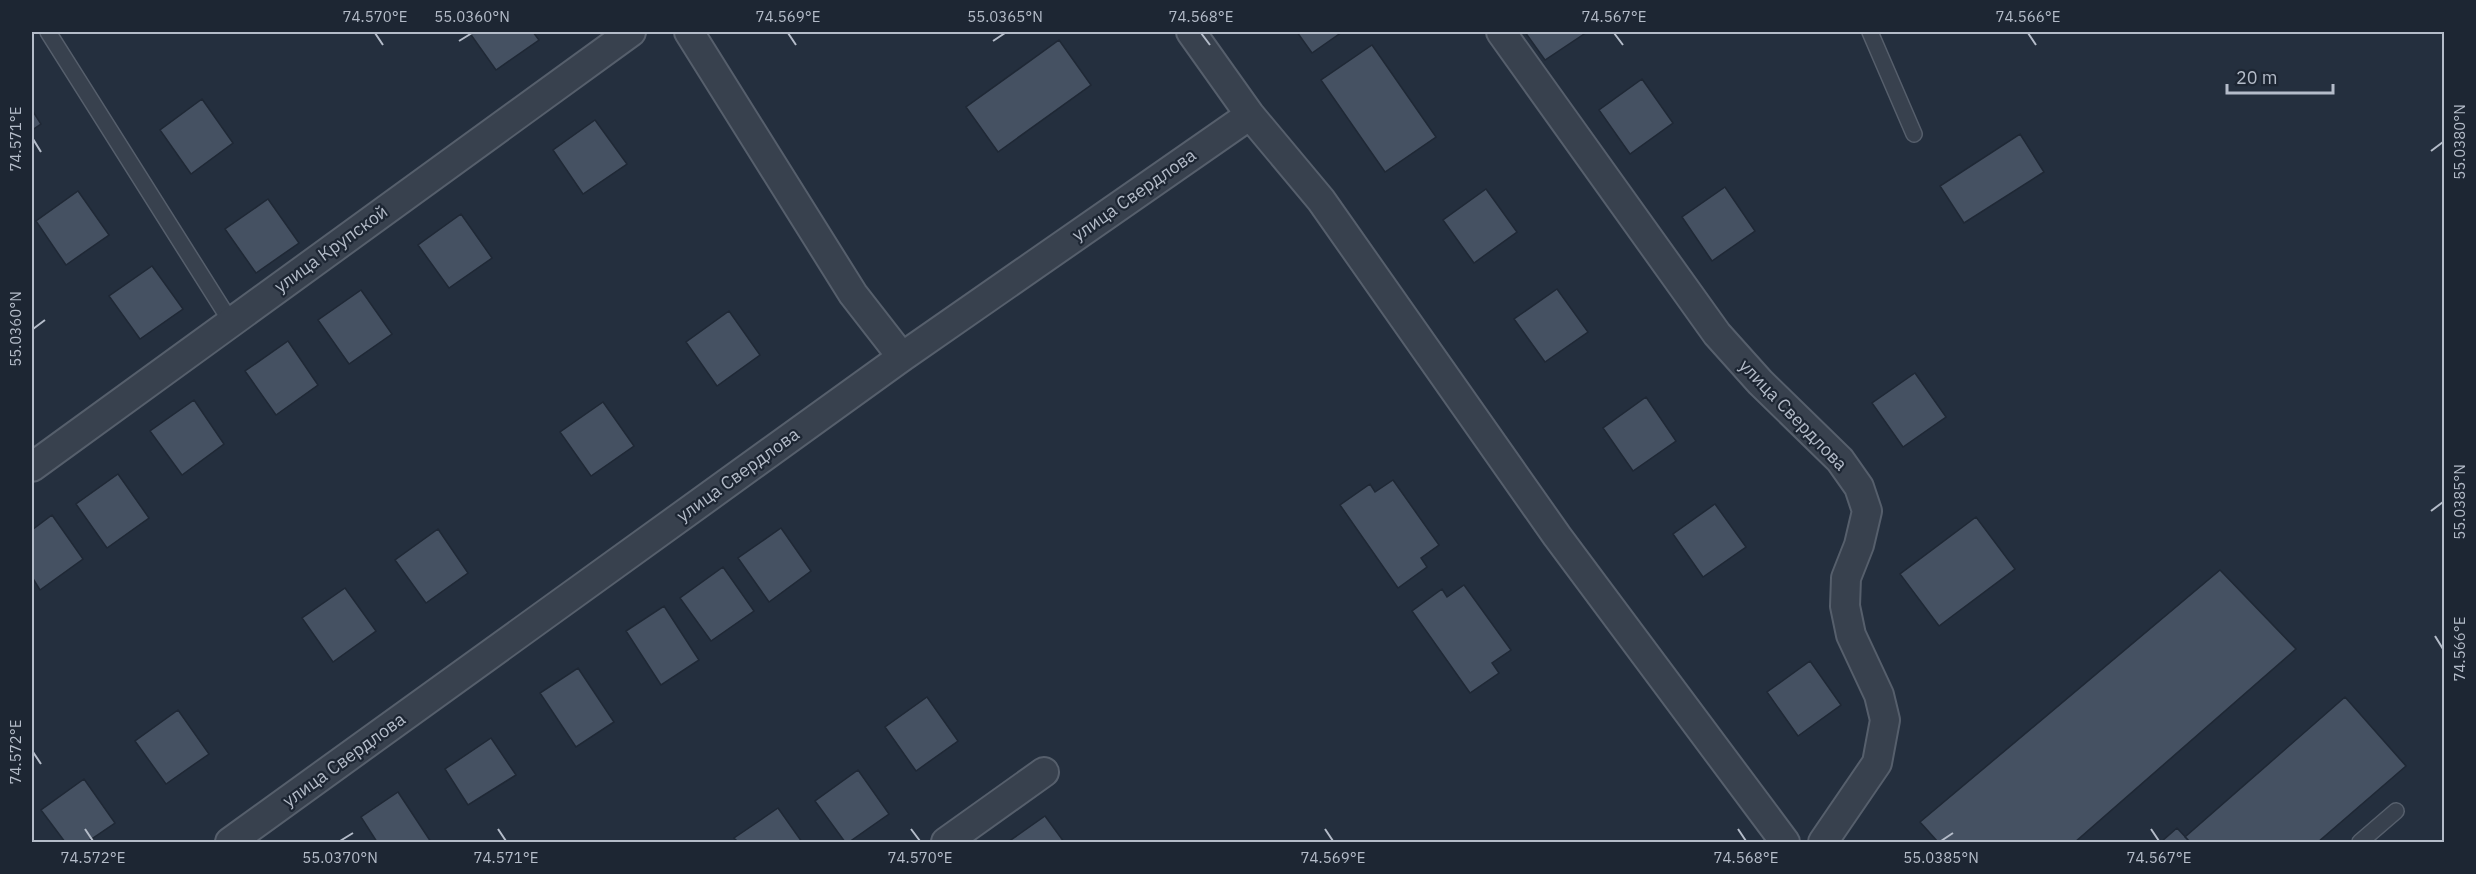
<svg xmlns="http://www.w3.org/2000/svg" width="2476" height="874" viewBox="0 0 2476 874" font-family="'IBM Plex Sans',sans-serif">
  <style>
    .building { fill: #455162; stroke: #1f2835; stroke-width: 1.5 }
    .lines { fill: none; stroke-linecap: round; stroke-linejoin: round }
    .lane-casing { stroke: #565f6c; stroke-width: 18 }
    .street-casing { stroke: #565f6c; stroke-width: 32 }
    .lane { stroke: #38414e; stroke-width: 15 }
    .street { stroke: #38414e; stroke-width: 28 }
    .ticks { fill: none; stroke: #b4bcc9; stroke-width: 2 }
    .labels { text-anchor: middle; stroke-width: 4.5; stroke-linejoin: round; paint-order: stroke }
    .street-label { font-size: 18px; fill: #b4bcc9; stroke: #1d2633 }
    .neatline { fill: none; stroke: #b4bcc9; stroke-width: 2 }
    .ticks-label { font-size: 15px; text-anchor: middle; fill: #b4bcc9 }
  </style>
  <rect width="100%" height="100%" fill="#242f3e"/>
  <path class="building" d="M469,32H533L539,40L496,70Z
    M1297,32H1342L1312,53Z
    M1525,32H1587L1545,60Z
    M1059,40L1091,85L998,152L966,107Z
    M1372,45L1436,137L1385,172L1321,80Z
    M1642,79L1673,123L1630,154L1599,110Z
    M202,99L233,143L191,174L160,130Z
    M32,110L41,124L32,130Z
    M595,120L627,164L583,194L553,150Z
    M2020,134L2044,172L1964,223L1940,186Z
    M1725,187L1755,231L1712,261L1682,217Z
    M1486,189L1517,232L1474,263L1443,220Z
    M78,191L109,235L66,265L36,221Z
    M268,199L299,243L256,273L225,229Z
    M461,214L492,258L449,288L418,245Z
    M152,266L183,309L140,339L109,296Z
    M1557,289L1588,332L1545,362L1514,319Z
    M361,290L392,334L349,364L318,320Z
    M729,311L760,355L717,386L686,342Z
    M288,341L318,385L276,415L245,371Z
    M1915,373L1946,417L1903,447L1872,403Z
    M1646,397L1676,441L1633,471L1603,428Z
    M194,400L224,444L182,475L150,431Z
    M603,402L634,446L591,476L560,432Z
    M118,474L149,518L107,548L76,504Z
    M1393,480L1439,545L1421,558L1427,567L1398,588L1340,505L1370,484L1375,492Z
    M1715,504L1746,547L1703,577L1673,534Z
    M52,515L83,559L40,590L32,577V530Z
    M1976,517L2015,569L1939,626L1900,574Z
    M781,528L811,571L769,602L738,558Z
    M438,529L468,573L426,603L395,560Z
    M723,567L754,611L711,641L680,598Z
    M2220,570L2296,649L2075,842H1938L1920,822Z
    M1464,585L1511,650L1492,663L1499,673L1470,693L1412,611L1442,589L1447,597Z
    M345,588L376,631L333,662L302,618Z
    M664,606L699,660L661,685L626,631Z
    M1810,661L1841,705L1798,736L1767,692Z
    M578,668L614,722L576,747L540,693Z
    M927,697L958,741L916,771L885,727Z
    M2345,697L2406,766L2318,842H2190L2185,837Z
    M178,710L209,754L166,784L135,741Z
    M491,738L516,775L468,805L445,769Z
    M858,770L889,814L849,842H845L815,801Z
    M84,779L115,823L87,842H65L41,810Z
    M398,792L431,842H377L361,817Z
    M778,808L802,842H738L734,838Z
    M1045,816L1064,842H1008Z
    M2177,828L2190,842H2161Z"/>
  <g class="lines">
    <g class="lane-casing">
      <path id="lane" d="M48,32L231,322
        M1870,32L1914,134
        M2360,842L2396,811"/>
    </g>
    <g class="street-casing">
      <path id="street" d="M689,32L853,294L902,357
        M1191,32L1250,115L1321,200L1557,536L1785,842
        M1501,32L1717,334L1760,382L1840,460L1859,487L1867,511L1859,545L1846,578L1845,606L1851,635L1879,695L1885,720L1877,763L1823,842
        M32,467L631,32
        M230,842L902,357L1250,115
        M946,842L1044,772"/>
    </g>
    <use href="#lane" class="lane"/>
    <use href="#street" class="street"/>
  </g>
  <path class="ticks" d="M375,33L383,45M788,33L796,45M1201,33L1210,45M1614,33L1623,45M2028,33L2036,45M459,41L472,33M993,41L1005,33M33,139L41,152M2431,151L2443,142M33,329L45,320M2431,511L2443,502M2435,636L2443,649M33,752L41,764M85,829L93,841M498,829L506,841M911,829L920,841M1325,829L1333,841M1738,829L1746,841M2151,829L2159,841M340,841L353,833M1941,841L1953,833"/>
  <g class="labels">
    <g class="street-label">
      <text transform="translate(1134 195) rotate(-35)" y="6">улица Свердлова</text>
      <text transform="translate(331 249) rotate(-36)" y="6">улица Крупской</text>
      <text transform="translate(1793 415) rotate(46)" y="6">улица Свердлова</text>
      <text transform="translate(738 475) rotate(-36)" y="6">улица Свердлова</text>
      <text transform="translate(344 760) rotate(-36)" y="6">улица Свердлова</text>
    </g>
  </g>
  <rect width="2476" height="874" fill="none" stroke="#1d2633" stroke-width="66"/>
  <path d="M2227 84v9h106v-9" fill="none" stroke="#b4bcc9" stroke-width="3"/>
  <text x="2236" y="84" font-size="18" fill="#b4bcc9" stroke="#1d2633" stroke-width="4.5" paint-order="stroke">20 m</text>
  <rect x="33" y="33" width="2410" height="808" class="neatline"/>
  <g class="ticks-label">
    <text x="375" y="22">74.570°E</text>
    <text x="472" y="22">55.0360°N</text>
    <text x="788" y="22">74.569°E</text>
    <text x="1005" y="22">55.0365°N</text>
    <text x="1201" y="22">74.568°E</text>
    <text x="1614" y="22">74.567°E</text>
    <text x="2028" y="22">74.566°E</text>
    <text transform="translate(16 139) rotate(-90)" y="5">74.571°E</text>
    <text transform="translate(2460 142) rotate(-90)" y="5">55.0380°N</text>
    <text transform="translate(16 329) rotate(-90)" y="5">55.0360°N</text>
    <text transform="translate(2460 502) rotate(-90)" y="5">55.0385°N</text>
    <text transform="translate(2460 649) rotate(-90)" y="5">74.566°E</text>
    <text transform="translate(16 752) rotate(-90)" y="5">74.572°E</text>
    <text x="93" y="863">74.572°E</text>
    <text x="340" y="863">55.0370°N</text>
    <text x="506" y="863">74.571°E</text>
    <text x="920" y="863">74.570°E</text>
    <text x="1333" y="863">74.569°E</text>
    <text x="1746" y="863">74.568°E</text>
    <text x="1941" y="863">55.0385°N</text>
    <text x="2159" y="863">74.567°E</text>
  </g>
</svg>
